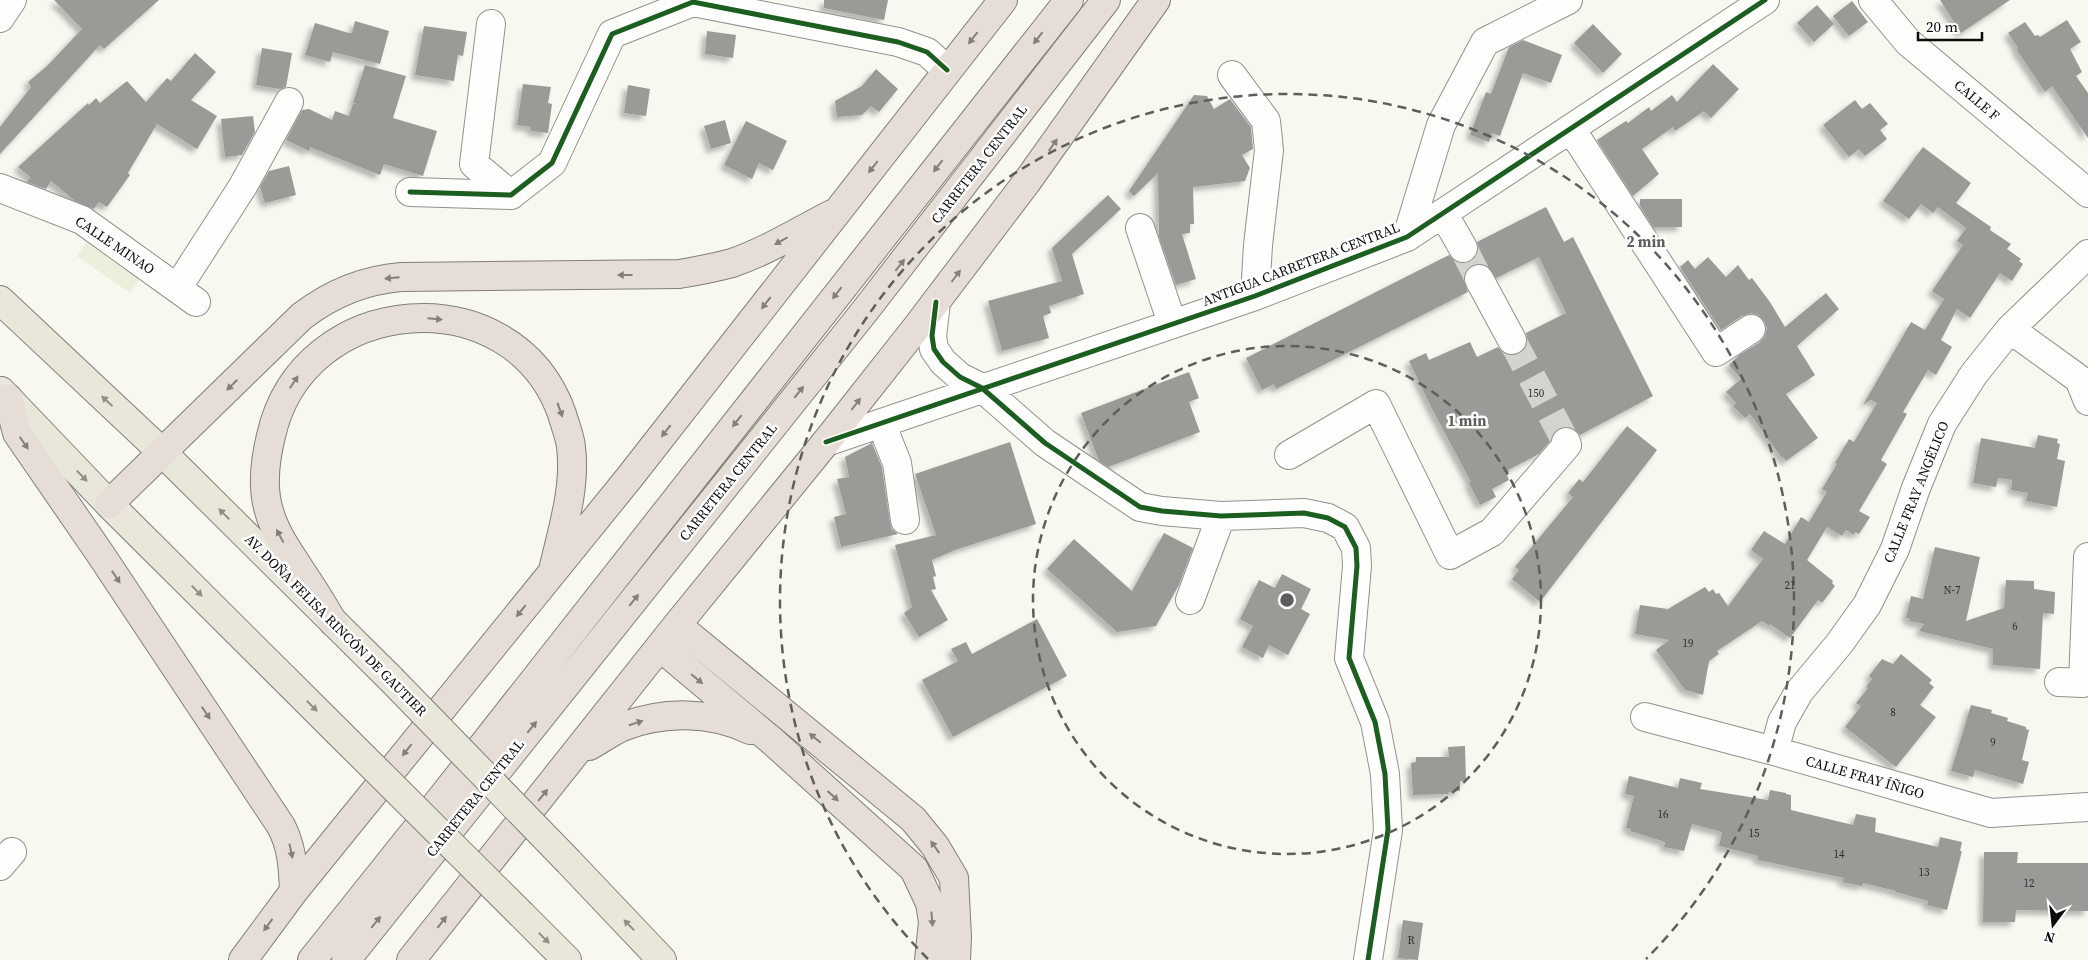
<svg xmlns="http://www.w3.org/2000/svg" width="2088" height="960" viewBox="0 0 2088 960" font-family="'Source Serif 4',serif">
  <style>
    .pitch { fill: #eaf0dc }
    .building { fill: #9b9a96; filter: url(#shadow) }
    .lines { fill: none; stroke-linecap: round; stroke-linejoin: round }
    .minor-tunnel { stroke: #d4d4ce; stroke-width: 28; stroke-dasharray: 28 14; stroke-linecap: butt }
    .minor-casing { stroke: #92918e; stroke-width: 30 }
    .major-casing { stroke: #7f7f7b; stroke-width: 30 }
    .highway-casing { stroke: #7f7f7b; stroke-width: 30 }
    .minor { stroke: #fefefd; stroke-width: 28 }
    .major { stroke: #e9e6da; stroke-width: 28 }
    .highway { stroke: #e6ded6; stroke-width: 28 }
    .major-bridge-casing { stroke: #7f7f7b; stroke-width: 30; stroke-linecap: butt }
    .major-bridge { stroke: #e9e6da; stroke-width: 28 }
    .cycleway-casing { stroke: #fff; stroke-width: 8 }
    .cycleway { stroke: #1b5e20; stroke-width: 5 }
    .oneway { fill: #837f7b }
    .oneway2 { fill: #908e87 }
    .ring { fill: none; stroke: #5e5e5b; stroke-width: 2.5; stroke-dasharray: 9 6 }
    .labels { text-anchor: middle; stroke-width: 5; stroke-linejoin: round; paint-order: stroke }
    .number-label { font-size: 11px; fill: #2f2f2e }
    .street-label { font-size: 14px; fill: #0b0b0b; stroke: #fff }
    .centre { fill: #5e5e5b; stroke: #fff; stroke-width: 2.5 }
    .ring-label { font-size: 15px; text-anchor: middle; font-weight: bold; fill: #5e5e5b; stroke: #fff; stroke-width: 5; stroke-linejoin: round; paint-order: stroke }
  </style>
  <defs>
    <filter id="shadow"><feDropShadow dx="-4.5" dy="4.5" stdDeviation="2.5" flood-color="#0004"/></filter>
  </defs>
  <rect width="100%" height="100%" fill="#f8f7f0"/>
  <path class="pitch" d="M93,232L147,269L130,293L77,256Z"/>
  <path class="building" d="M54,0H159L104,49L100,45L0,154V127L31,87L28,82L47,66L82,29Z
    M824,0H888L884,20L824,8Z
    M1940,0H2010L1961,33Z
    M1852,1L1868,22L1849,36L1833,16Z
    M1817,5L1834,24L1814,42L1797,23Z
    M2067,20L2081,42L2070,49L2082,72L2076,76L2088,93V138L2052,86L2045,92L2016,49L2018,48L2008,33L2025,22L2035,36L2038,35L2040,37Z
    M355,21L389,31L380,64L333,52L330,62L305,55L315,23L349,33H352Z
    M1593,24L1622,54L1603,73L1574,43Z
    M424,26L467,32L463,56L458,55L454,81L415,75Z
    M707,31L736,35L733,58L705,54Z
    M1523,40L1562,55L1551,83L1523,73L1500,136L1492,133L1489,142L1470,135L1486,92L1491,94L1509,47Z
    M262,48L292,53L286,87L280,89L256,85Z
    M195,53L216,72L191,100L217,116L197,149L157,124L128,173L130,175L107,207L99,202L94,209L75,201L51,181L46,189L27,182L30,177L18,167L88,103L89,105L96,98L100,103L127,81L146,102L167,78L171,81Z
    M1713,64L1739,89L1711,118L1704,111L1675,131L1673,127L1642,149L1659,174L1633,196L1597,140L1626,121L1628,123L1649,107L1651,111L1672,95L1677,102Z
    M365,65L406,76L393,118L437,131L423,176L384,164L380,175L310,147L309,151L286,140L302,110L309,109L332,120L335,111L349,116L353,104H357L353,103Z
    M876,69L898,89L879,112L871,106L862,115L837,117L835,101L862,86Z
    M523,84L551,87L548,103L552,104L548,133L531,131V127L517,125Z
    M628,85L650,89L646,116L624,113Z
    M1194,95L1207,96L1214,109L1230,99L1251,127L1253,149L1242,155L1250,168L1245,181L1193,187L1194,224H1190V233L1182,234L1196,279L1176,285L1159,237L1158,173L1134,196L1129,191Z
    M1855,100L1862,109L1870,103L1888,124L1880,130L1887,139L1865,156L1859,149L1849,157L1823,125Z
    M253,116L255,132L242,155L225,157L221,119Z
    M725,120L731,143L711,149L704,126Z
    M746,121L787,141L773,170L759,163L752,179L724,165Z
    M1923,147L1971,183L1956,203L1991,227L1990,230L2011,244L2007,249L2021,259L2019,261L2023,264L2012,281L2000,273L1970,318L1957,309L1941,340L1952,347L1936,375L1928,370L1903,412L1907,414L1881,460L1887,464L1859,511L1870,517L1859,534L1855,532L1854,535L1846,530L1842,536L1827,527L1807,560L1833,581L1832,583L1835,586L1822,603L1818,600L1790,638L1770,624L1769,626L1762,621L1717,651L1719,654L1709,661L1703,695L1685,690L1656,650L1669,640L1635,634L1640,605L1668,609L1705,587L1709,592L1713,589L1716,594L1719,593L1728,606L1763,559L1751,550L1764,531L1785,544L1801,517L1809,522L1827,492L1822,489L1837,464L1835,463L1849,439L1854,442L1877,403L1871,400L1872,399L1863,405L1911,322L1925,330L1944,299L1932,291L1963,245L1957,241L1966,228L1938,207L1933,213L1921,204L1909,219L1883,201Z
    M289,166L296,195L265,203L260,187L269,171Z
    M1108,195L1121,209L1072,254L1084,294L1049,306L1051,313L1043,316L1049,338L1002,351L988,301L1062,281L1052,248Z
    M1640,199H1682V227H1653L1640,206Z
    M1546,207L1564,242L1573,237L1653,396L1580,435L1576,430L1570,427H1561L1554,432L1551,440L1539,454L1508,470L1509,472L1506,473L1509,480L1492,489L1496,497L1480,505L1469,483L1471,482L1431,407L1409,361L1426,353L1429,360L1470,342L1477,357L1498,347L1504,354L1512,356L1520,353L1526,348L1528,341L1526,333L1566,313L1539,257L1496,278L1487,265L1480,263L1472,265L1466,270L1463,278L1468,292L1276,389L1274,384L1262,390L1246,358L1449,255L1456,262L1462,264L1470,262L1477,255L1479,249L1477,242Z
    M1708,257L1726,277L1738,265L1749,280L1752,278L1770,302L1785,327L1826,293L1839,309L1797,346L1815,375L1786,394L1818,438L1786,461L1783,457L1782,458L1750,414L1745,418L1733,406L1736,403L1726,392L1741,379L1729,365L1739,355L1760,342L1765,336L1767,328L1764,321L1758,315L1751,313L1742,316L1721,330L1680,267L1688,260L1695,269Z
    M1189,372L1199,398L1189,402L1200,432L1108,467L1099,461L1081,413Z
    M1627,426L1657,450L1540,602L1512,579L1519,570L1515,567L1573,497L1568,493L1579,479L1583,482Z
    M2038,435L2058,439L2057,443L2060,444L2057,459L2065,461L2057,507L2026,501L2028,493L2011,490L2012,480L1998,478L1996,487L1973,483L1981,438L2035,448Z
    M1010,442L1036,524L955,550L932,560L936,576L933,577L936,589L931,590L948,620L919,637L904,613L912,607L895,545L936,535L915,474Z
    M872,443L882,467L890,522L892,529L898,534L841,547L834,517L846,514L837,479L849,477L845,457Z
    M1164,533L1193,548L1179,585L1156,626L1117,632L1047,569L1074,539L1132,591Z
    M1935,547L1980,557L1966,621L2004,608L2006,580L2034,581V589L2055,592L2054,614L2043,613L2040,669L1993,665V649L1919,631L1924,624L1909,621L1910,619L1906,618L1911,596L1923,599Z
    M1282,574L1311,589L1301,609L1310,614L1288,655L1269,645L1263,658L1242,647L1253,626L1240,619L1259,580L1275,588Z
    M1037,619L1067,676L953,737L922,680L958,661L951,649L966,642L972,654Z
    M1901,654L1932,680L1929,683L1934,687L1920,705L1936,717L1896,767L1845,727L1861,706L1856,703L1868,688L1866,687L1872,679L1869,676L1882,659L1893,664Z
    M1971,705L1992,710L1991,713L2008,718L2007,721L2026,727V729L2029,730L2022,760L2029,762L2023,784L1975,770L1973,777L1951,771Z
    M1465,746L1466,781H1460V791L1448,792V794L1413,795L1411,763L1416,762V757H1449L1448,747Z
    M1629,776L1678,788L1680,778L1702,783L1700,789L1768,800L1770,790L1786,793V794L1791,795V810L1853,825L1856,814L1876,818L1875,832L1938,847L1940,837L1962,842L1960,851H1962L1947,910L1927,905L1928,901L1896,892V891L1863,883L1862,886L1842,882L1844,878L1758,860V856L1719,846L1722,832L1692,824L1684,851L1664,847L1665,842L1630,831L1631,829L1626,828L1634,796L1625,794Z
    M1984,852H2018L2017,863H2088V911L2016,910L2015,922H1983Z
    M1403,920L1423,923L1418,960L1398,958Z"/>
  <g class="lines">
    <path class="minor-tunnel" d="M1463,248L1479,279
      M1512,340L1566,442"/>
    <g class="minor-casing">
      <path id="minor" d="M1873,0L1908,42L2088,193
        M0,18L12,0
        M491,24L474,164L511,195
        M1232,75L1266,121L1269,150L1258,245L1255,296
        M1571,129L1716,352L1751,329
        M0,188L82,220L196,302
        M410,192L511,195L552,163L612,34L693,2L898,42L927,52L947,70
        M1443,213L1463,248
        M1140,228L1172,323
        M1407,237L1441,125L1485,42L1568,0
        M1479,279L1512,340
        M178,287L243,186L289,102
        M936,302L932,336L934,349L943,362L960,377L982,388L1045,443L1140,507L1162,511L1221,516L1304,513L1328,518L1345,527L1356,548L1357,566L1349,658L1375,722L1385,774L1388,830L1368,960
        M2010,329L2079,379L2088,401
        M881,423L897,463L905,520
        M826,442L1255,296L1407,237L1765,0
        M1289,455L1376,404L1450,555L1492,532L1567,445L1566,442
        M1190,600L1221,516
        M2059,682L2083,683L2088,557
        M1645,717L1774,751L1991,813L2088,807
        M1774,751L1782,722L1799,692L1839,644L1867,605L1895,549L1916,488L1942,424L1974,374L2010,329L2088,254
        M0,866L12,852"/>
    </g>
    <g class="major-casing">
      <path id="major" d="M0,300L163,453L391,679
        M1,391L109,504L336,730
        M569,862L662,960
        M522,915L567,960"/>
    </g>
    <g class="highway-casing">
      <path id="highway" d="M8,398L17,433L101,555L281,826C292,847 293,867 294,891
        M109,504L302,316C331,294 364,280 401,277L679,274C697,271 714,268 732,263C767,251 799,231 832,214
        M333,622C323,605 312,587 301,571C289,552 275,533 269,511C262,488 265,460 271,436C303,291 513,275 562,414C565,425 570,436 571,447C576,486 563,528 554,566
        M677,625L913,819L935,846L954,878L957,937L956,960
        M660,647L771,740L914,869L930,903L933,922L929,960
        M589,746C600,740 611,732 622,727C663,711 710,711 750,730
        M243,960L294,891L629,478L1003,0
        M312,960L447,791L1069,0
        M346,960L864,312L1106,0
        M411,960L677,625L826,442L916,328L1026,183L1156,0"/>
    </g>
    <use href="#minor" class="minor"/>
    <use href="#major" class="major"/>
    <use href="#highway" class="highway"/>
    <g class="major-bridge-casing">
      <path id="major-bridge" d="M391,679L569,862
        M336,730L522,915"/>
    </g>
    <use href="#major-bridge" class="major-bridge"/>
    <g class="cycleway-casing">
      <path id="cycleway" d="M410,192L511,195L552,163L612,34L693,2L898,42L927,52L947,70
        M936,302L932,336L934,349L943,362L960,377L982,388L1045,443L1140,507L1162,511L1221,516L1304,513L1328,518L1345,527L1356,548L1357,566L1349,658L1375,722L1385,774L1388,830L1368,960
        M826,442L1255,296L1407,237L1765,0"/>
    </g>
    <use href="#cycleway" class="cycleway"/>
  </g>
  <defs><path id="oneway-solid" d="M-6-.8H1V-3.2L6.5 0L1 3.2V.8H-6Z" transform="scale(1.25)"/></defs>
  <g class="oneway">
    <use href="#oneway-solid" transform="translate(973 38) rotate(128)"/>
    <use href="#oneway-solid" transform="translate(1038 38) rotate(128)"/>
    <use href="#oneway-solid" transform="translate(1053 145) rotate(-55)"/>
    <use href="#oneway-solid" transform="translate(938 166) rotate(128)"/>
    <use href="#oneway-solid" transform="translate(873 167) rotate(128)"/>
    <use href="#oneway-solid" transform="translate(781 241) rotate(151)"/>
    <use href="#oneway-solid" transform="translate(900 265) rotate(-52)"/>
    <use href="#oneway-solid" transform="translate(625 275) rotate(180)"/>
    <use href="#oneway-solid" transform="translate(956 276) rotate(-53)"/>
    <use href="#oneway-solid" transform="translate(392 278) rotate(175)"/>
    <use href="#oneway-solid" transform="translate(837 293) rotate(128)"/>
    <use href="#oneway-solid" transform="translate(766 303) rotate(128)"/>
    <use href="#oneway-solid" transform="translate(435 319) rotate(5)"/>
    <use href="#oneway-solid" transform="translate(294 382) rotate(-56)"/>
    <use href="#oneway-solid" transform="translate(232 385) rotate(135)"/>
    <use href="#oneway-solid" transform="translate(799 392) rotate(-51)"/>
    <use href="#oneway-solid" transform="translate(856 404) rotate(-52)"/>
    <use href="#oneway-solid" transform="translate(560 410) rotate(70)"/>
    <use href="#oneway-solid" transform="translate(737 421) rotate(128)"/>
    <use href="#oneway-solid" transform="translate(666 431) rotate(128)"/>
    <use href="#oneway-solid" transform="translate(24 443) rotate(55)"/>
    <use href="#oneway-solid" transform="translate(280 536) rotate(-118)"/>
    <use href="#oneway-solid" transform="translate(116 577) rotate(56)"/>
    <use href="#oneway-solid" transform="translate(634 600) rotate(-51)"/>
    <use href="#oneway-solid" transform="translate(521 611) rotate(129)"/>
    <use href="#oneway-solid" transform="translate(697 679) rotate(40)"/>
    <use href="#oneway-solid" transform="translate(206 713) rotate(56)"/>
    <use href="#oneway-solid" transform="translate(636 723) rotate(-17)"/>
    <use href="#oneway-solid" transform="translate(532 727) rotate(-51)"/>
    <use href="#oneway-solid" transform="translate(815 738) rotate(-141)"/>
    <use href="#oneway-solid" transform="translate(407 750) rotate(129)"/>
    <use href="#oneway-solid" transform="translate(543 795) rotate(-51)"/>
    <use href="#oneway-solid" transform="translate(833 796) rotate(42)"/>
    <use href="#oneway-solid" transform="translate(935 847) rotate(-125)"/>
    <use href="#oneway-solid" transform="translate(291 851) rotate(78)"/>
    <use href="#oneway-solid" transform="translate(932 919) rotate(85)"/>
    <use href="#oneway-solid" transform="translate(376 922) rotate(-51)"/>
    <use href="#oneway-solid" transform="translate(442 922) rotate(-52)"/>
    <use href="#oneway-solid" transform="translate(268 925) rotate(126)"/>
  </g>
  <g class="oneway2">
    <use href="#oneway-solid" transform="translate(107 401) rotate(-137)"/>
    <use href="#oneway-solid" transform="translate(82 476) rotate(46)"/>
    <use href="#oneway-solid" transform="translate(224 514) rotate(-135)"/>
    <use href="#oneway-solid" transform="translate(197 591) rotate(45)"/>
    <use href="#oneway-solid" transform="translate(312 706) rotate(45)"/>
    <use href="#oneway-solid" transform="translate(629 925) rotate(-134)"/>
    <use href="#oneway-solid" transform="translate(544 938) rotate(45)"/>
  </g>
  <g class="ring">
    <circle cx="1287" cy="600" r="254"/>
    <path d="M928 959A507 507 0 1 1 1646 959"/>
  </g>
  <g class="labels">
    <g class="number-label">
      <text x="1536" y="397">150</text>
      <text x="1790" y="589">21</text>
      <text x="1952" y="594">N-7</text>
      <text x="2015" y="630">6</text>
      <text x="1688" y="647">19</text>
      <text x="1893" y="716">8</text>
      <text x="1993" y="746">9</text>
      <text x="1663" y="818">16</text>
      <text x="1754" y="837">15</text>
      <text x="1839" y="858">14</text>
      <text x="1924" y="876">13</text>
      <text x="2029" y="887">12</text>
      <text x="1411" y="944">R</text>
    </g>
    <g class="street-label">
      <text transform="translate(1977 100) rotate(40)" y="5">CALLE F</text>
      <text transform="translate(979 164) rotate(-52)" y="5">CARRETERA CENTRAL</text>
      <text transform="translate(115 245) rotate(34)" y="5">CALLE MINAO</text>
      <text transform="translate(1301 264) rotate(-21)" y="5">ANTIGUA CARRETERA CENTRAL</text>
      <text transform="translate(728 482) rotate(-51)" y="5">CARRETERA CENTRAL</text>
      <text transform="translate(1916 492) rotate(-68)" y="5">CALLE FRAY ANGÉLICO</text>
      <text transform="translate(336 625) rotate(45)" y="5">AV. DOÑA FELISA RINCÓN DE GAUTIER</text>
      <text transform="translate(1865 777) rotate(16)" y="5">CALLE FRAY ÍÑIGO</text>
      <text transform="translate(475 798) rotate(-51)" y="5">CARRETERA CENTRAL</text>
    </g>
  </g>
  <circle cx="1287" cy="600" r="8" class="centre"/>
  <g class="ring-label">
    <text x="1646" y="247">2 min</text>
    <text x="1467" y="426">1 min</text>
  </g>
  <g transform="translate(2053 925) rotate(195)" stroke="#ffffff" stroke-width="4" paint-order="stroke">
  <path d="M0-4L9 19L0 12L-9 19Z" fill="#0b0b0b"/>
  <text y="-8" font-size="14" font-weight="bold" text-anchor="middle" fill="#0b0b0b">N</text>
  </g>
  <path d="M1918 32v8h64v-8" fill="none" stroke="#0b0b0b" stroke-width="2.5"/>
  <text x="1926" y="32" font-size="15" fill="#0b0b0b" stroke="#ffffff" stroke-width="4" paint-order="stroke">20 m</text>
</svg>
